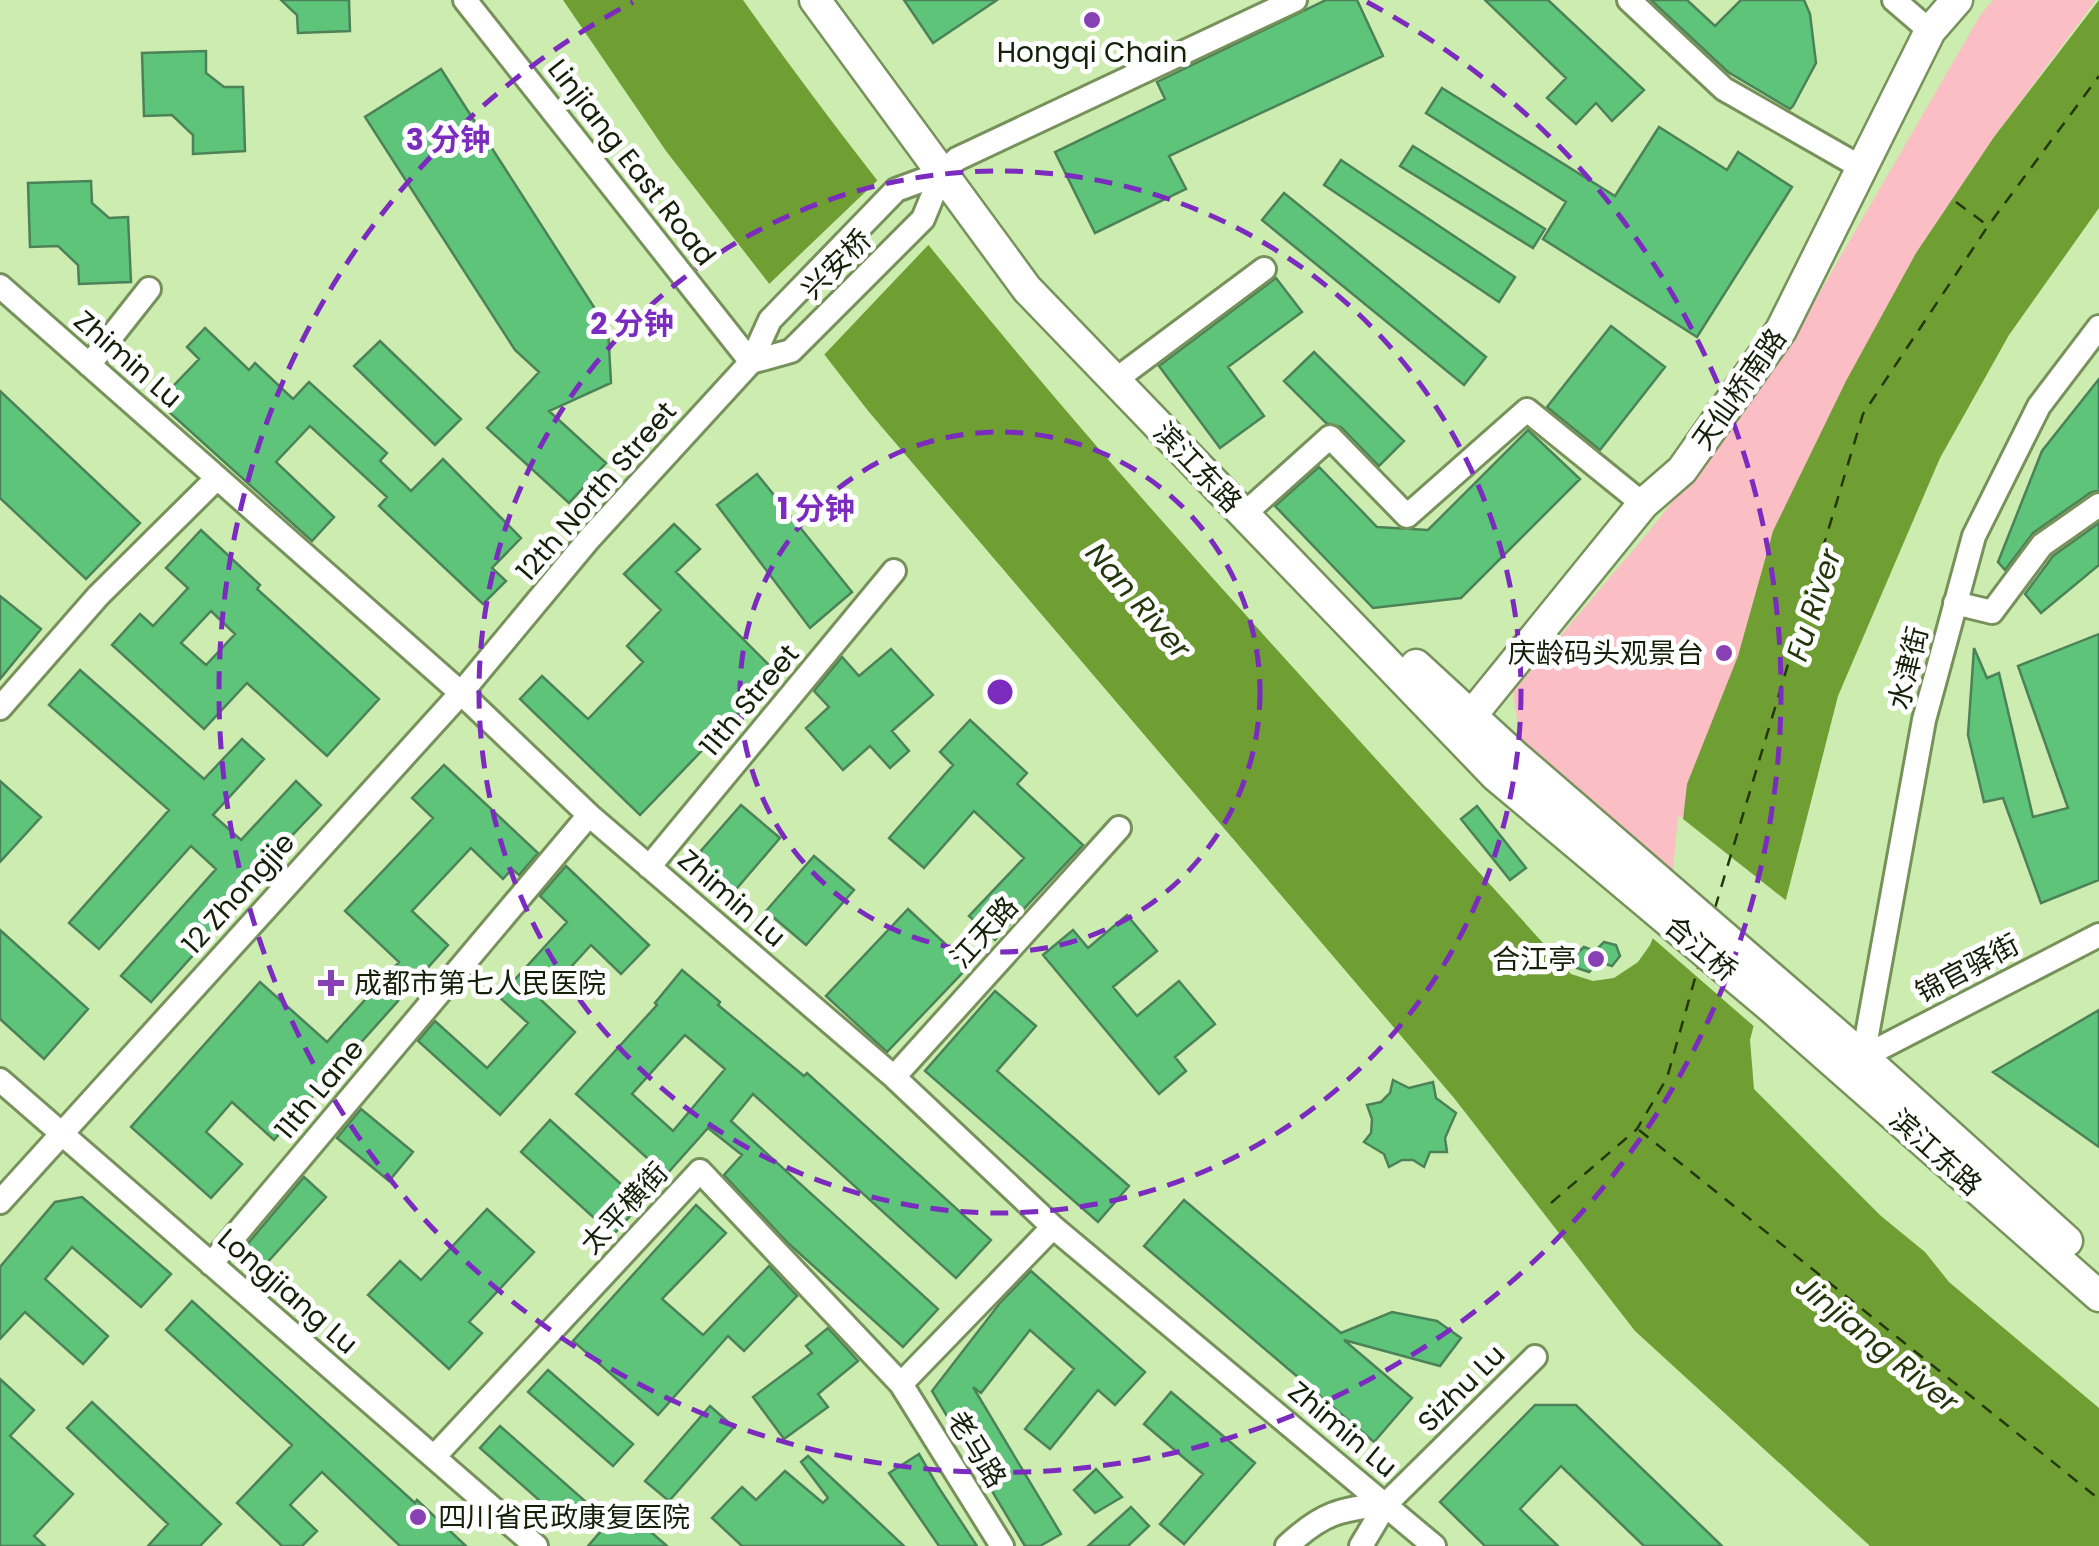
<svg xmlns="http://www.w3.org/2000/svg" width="2099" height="1546" viewBox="0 0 2099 1546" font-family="Poppins,'Noto Sans SC',sans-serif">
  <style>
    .green { fill: #fbbec5 }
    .water { fill: #6f9e33 }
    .pier { fill: #cdecb0 }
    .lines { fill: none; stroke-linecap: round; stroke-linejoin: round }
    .ferry { stroke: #24370c; stroke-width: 2.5; stroke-dasharray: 12 10; stroke-linecap: butt }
    .building { fill: #5dc479; stroke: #4c8258; stroke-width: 2.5; fill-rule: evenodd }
    .minor-casing { stroke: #76925a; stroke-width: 28 }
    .major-casing { stroke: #76925a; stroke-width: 35 }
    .minor { stroke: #fff; stroke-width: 22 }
    .major { stroke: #fff; stroke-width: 30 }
    .ring { fill: none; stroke: #7b2cbf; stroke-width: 5; stroke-dasharray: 18 12 }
    .poi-dot { fill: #8841b4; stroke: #fff; stroke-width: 4 }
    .labels { text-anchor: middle; stroke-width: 10; stroke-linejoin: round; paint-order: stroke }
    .poi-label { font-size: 28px; fill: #152009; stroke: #fff; text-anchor: end }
    .street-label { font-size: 28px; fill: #152009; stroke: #fff }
    .water-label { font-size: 30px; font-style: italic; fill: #24370c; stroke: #fff }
    .centre { fill: #7b2cbf; stroke: #fff; stroke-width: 5 }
    .ring-label { font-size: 30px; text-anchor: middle; font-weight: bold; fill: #7b2cbf; stroke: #fff; stroke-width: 10; stroke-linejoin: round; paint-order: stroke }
  </style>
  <rect width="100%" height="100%" fill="#cdecb0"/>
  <path class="green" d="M1993,0H2096L1994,137L1916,253L1773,531L1676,883L1523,759L1513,692L1656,523L1777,366L1981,14Z"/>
  <path class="water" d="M563,0H743C990,349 1286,657 1571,974L1593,981L1614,978L1638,962L1650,945L1676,883L1687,784L1738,656L1773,531L1846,381L1916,253L1994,137L2099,0V208L2009,335L1940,458L1838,696L1750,1040L1754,1089L1881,1216L1925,1252L1949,1282L2099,1408V1546H1870L1635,1331L1454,1098L869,412L666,151Z"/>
  <path class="pier" d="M882,176L933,240L821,358L766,287Z
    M1678,815L1788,902L1757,1029L1649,935L1672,882Z"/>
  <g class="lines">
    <path class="ferry" d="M1956,202L1987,225
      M1715,908L1863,414L1988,226L2099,76
      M1639,1130L2099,1499
      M1551,1203L1637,1129L1667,1078L1699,964"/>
  </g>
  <path class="building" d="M281,0H349L350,31L298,33L297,15Z
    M904,0H997L933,43Z
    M1326,0H1357L1383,56L1169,156L1186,189L1095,233L1055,152L1165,99L1157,82Z
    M1485,0H1548L1644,90L1612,121L1596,103L1576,124L1547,98L1566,78Z
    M1651,0H1687L1715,26L1741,0H1804L1810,14L1816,63L1793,106L1790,109L1728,72Z
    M206,51V73L224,87H243L245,151L193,154V135L172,115L144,116L142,53Z
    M441,69L608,329L611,383L549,411L606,463L569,503L487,428L539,372L515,350L365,117Z
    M1442,88L1615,196L1659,127L1727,170L1738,152L1792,187L1697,337L1543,239L1566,202L1426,113Z
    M1413,146L1545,229L1533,248L1400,166Z
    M1341,160L1515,277L1499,302L1324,185Z
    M91,181L92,203L109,218L128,217L131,282L79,284L78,265L58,246L30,247L28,183Z
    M1284,193L1486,357L1464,385L1262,220Z
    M1276,278L1302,312L1228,367L1264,416L1220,448L1159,366Z
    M1611,326L1665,367L1600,450L1547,407Z
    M205,328L249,370L255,363L293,399L309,382L387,453L380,461L411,491L443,459L521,538L492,568L506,581L483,604L379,506L387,497L310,426L276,462L334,517L312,541L158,402L199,359L187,347Z
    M380,341L461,419L435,445L354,366Z
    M1314,352L1404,441L1379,466L1341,427L1326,423L1284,381Z
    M2099,379V490L2090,493L2033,533L2005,570L1998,562L2042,451Z
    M0,391L140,523L86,579L0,498Z
    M1528,430L1580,479L1461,598L1373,608L1275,506L1319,467L1377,527L1428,530Z
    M757,474L852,592L810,628L717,505Z
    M2099,523V565L2041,613L2025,594L2053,556Z
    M674,524L700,549L676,572L773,669L738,704L742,709L640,815L520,699L542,676L588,719L643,662L627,646L661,610L624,574Z
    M201,530L260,585L257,589L379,699L327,756L247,683L204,729L112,645L140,614L153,626L188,588L166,568ZM211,611L235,634L206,665L181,643Z
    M0,596L41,629L0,679Z
    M2099,634V880L2041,903L2003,798L1984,802L1968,735L1974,648L1987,678L1999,673L2033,817L2068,808L2018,666Z
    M891,649L933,695L892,731L909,751L890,768L870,746L843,770L806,728L829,707L814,691L842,657L859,676Z
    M80,670L204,779L242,739L264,759L213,815L241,840L296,781L321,805L223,908L230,914L151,1002L121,976L216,869L191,846L99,949L69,923L169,810L49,705Z
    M970,720L1027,773L1017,784L1083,845L995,940L969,916L1024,858L974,811L924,868L889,838L953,765L940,752Z
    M444,765L538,853L519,875L512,869L503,879L471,848L412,911L448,945L274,1140L232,1102L206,1132L242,1164L211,1198L131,1127L260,982L327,1042L399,962L345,911L433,818L412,798Z
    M0,781L41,817L0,862Z
    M741,805L780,838L732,894L693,860Z
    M1477,806L1526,868L1510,880L1461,819Z
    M814,856L854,890L806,945L766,911Z
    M566,866L649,945L621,974L591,945L541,1000L575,1032L500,1115L418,1041L435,1021L487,1068L528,1023L499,997L567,922L540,896Z
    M908,909L969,966L887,1052L826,996Z
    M1127,915L1157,951L1113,987L1137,1016L1179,981L1215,1024L1175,1057L1186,1071L1159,1094L1043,955L1073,930L1088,948Z
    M0,930L88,1009L44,1059L0,1019Z
    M1604,942L1616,945L1620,956L1612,966L1599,962L1589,972L1577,968L1574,956L1584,947L1595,951Z
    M682,970L720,1002L718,1005L804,1076L807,1073L991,1240L956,1278L753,1094L731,1121L938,1309L903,1347L788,1243L724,1175L742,1155L708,1128L666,1175L576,1094L657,1005L655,1003ZM685,1035L725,1069L673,1131L632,1094Z
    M995,991L1036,1026L997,1071L1129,1186L1098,1222L925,1071Z
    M2099,1010V1147L1993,1072Z
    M1393,1080L1409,1088L1433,1082L1436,1098L1456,1113L1445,1138L1447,1152H1430L1424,1167L1413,1160H1402L1389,1167L1384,1154L1364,1142L1371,1133L1372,1119L1367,1105L1381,1102L1390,1093Z
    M361,1109L413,1152L389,1181L337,1138Z
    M550,1120L642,1203L613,1235L521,1152Z
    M304,1177L326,1197L265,1265L245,1247Z
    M82,1197L171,1274L141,1307L72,1247L45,1279L108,1336L83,1364L25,1312L0,1339V1267L55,1202Z
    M1184,1200L1341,1333L1392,1312L1437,1321L1461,1338L1440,1366L1344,1340L1412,1398L1374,1442L1144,1246Z
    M696,1205L726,1233L662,1299L703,1335L769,1266L797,1296L744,1351L728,1336L658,1415L573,1341Z
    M487,1209L534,1252L469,1322L482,1333L449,1369L368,1295L400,1261L421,1280Z
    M1031,1271L1145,1372L1115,1405L1098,1390L1050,1449L1025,1429L1074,1369L1030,1330L981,1393L973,1387L1061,1534L1040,1546H1025L932,1391L1000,1303Z
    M192,1301L415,1503L417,1500L466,1546H400L322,1472L290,1505L317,1531L302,1546H282L237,1503L292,1445L166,1330Z
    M828,1328L858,1361L818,1394L828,1407L784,1439L753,1397L812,1353L806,1346Z
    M548,1370L633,1444L613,1466L528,1392Z
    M0,1379L34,1410L10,1436L73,1494L34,1536L45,1546H0Z
    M1171,1392L1255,1463L1184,1544L1160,1524L1203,1474L1144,1424Z
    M92,1402L221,1524L200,1546H148L168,1524L67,1428Z
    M1535,1405H1576L1722,1546H1644L1561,1466L1520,1509L1558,1546H1485L1440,1502Z
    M710,1406L734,1427L669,1501L645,1481Z
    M500,1426L585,1501L565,1523L480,1448Z
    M919,1454L937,1485L977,1546H939L889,1473Z
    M808,1456L871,1515L904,1546H742L712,1518L742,1487L756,1500L785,1471L823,1503L828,1498L801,1462Z
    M1096,1469L1122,1497L1095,1513L1074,1490Z
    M622,1507L667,1546H588Z
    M1131,1507L1149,1526L1128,1546H1088Z"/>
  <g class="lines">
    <g class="minor-casing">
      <path id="minor" d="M465,0L751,362
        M1629,0L1724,89L1864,169
        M1894,0L1930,31
        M0,286L461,693L589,815L894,1077L1053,1227L1434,1546
        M751,362L770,320L896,190L942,173
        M89,365L149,289
        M1126,372L1264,269
        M1251,508L1330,437L1407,516L1527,410L1643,504
        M1955,603L1992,612L2042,545L2099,505
        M0,708L98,596L217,478
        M649,867L894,571
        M1863,1057L1924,720L1974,536L2039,406L2099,327
        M1863,1057L2099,935
        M894,1077L1119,828
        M0,1080L536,1546
        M0,1202L461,693L589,539L751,362L791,351L923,219L942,173L957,159L1295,0
        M211,1264L589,815
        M901,1384L1053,1227
        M434,1457L700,1171L901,1384L1002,1546
        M1287,1546C1322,1513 1340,1509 1386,1504
        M1361,1546L1386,1504L1535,1357"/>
    </g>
    <g class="major-casing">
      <path id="major" d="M815,0L1027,289L1496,776L1773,1009L2099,1296
        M1416,665L1515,756L1863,1057L2067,1241
        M1458,732L1643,504L1682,470L1781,330L1930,31L1957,0"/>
    </g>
    <use href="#minor" class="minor"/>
    <use href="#major" class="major"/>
  </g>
  <g class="ring">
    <circle cx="1000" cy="692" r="260"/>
    <circle cx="1000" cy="692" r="521"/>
    <path d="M1367 2A781 781 0 1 1 633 2"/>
  </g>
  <g class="poi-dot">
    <circle cx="1092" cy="20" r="10"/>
    <circle cx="1724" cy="653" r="10"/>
    <circle cx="1596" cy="959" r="10"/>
    <path d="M326 968h10v10h10v10h-10v10h-10v-10h-10v-10h10z"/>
    <circle cx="418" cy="1517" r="10"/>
  </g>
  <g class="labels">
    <g class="poi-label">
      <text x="1092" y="62" text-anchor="middle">Hongqi Chain</text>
      <text x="1704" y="663">庆龄码头观景台</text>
      <text x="1576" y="969">合江亭</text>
      <text x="354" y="993" text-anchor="start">成都市第七人民医院</text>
      <text x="438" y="1527" text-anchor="start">四川省民政康复医院</text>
    </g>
    <g class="street-label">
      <text transform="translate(632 162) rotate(52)" y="10">Linjiang East Road</text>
      <text transform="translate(836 264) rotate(-45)" y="10">兴安桥</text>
      <text transform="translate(128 359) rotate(41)" y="10">Zhimin Lu</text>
      <text transform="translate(1739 389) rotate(-55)" y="10">天仙桥南路</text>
      <text transform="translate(1198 467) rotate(46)" y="10">滨江东路</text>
      <text transform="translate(596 491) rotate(-49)" y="10">12th North Street</text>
      <text transform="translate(1908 668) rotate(-76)" y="10">水津街</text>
      <text transform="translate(749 700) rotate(-50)" y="10">11th Street</text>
      <text transform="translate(238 893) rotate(-48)" y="10">12 Zhongjie</text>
      <text transform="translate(732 898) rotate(41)" y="10">Zhimin Lu</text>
      <text transform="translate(984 932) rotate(-48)" y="10">江天路</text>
      <text transform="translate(1701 948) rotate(40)" y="10">合江桥</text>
      <text transform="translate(1967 968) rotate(-28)" y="10">锦官驿街</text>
      <text transform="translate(319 1089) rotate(-50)" y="10">11th Lane</text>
      <text transform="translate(1936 1152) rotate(42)" y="10">滨江东路</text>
      <text transform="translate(624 1208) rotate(-47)" y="10">太平横街</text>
      <text transform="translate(288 1291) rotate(41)" y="10">Longjiang Lu</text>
      <text transform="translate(1461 1388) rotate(-45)" y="10">Sizhu Lu</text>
      <text transform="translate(1343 1429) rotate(40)" y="10">Zhimin Lu</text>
      <text transform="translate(977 1449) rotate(58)" y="10">老马路</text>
    </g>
    <g class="water-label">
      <text transform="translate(1138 601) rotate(49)" y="10">Nan River</text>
      <text transform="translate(1814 605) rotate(-72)" y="10">Fu River</text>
      <text transform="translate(1877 1344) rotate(39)" y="10">Jinjiang River</text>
    </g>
  </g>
  <circle cx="1000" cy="692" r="15" class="centre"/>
  <g class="ring-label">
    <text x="448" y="150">3 分钟</text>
    <text x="632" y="334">2 分钟</text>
    <text x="816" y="519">1 分钟</text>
  </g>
</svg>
